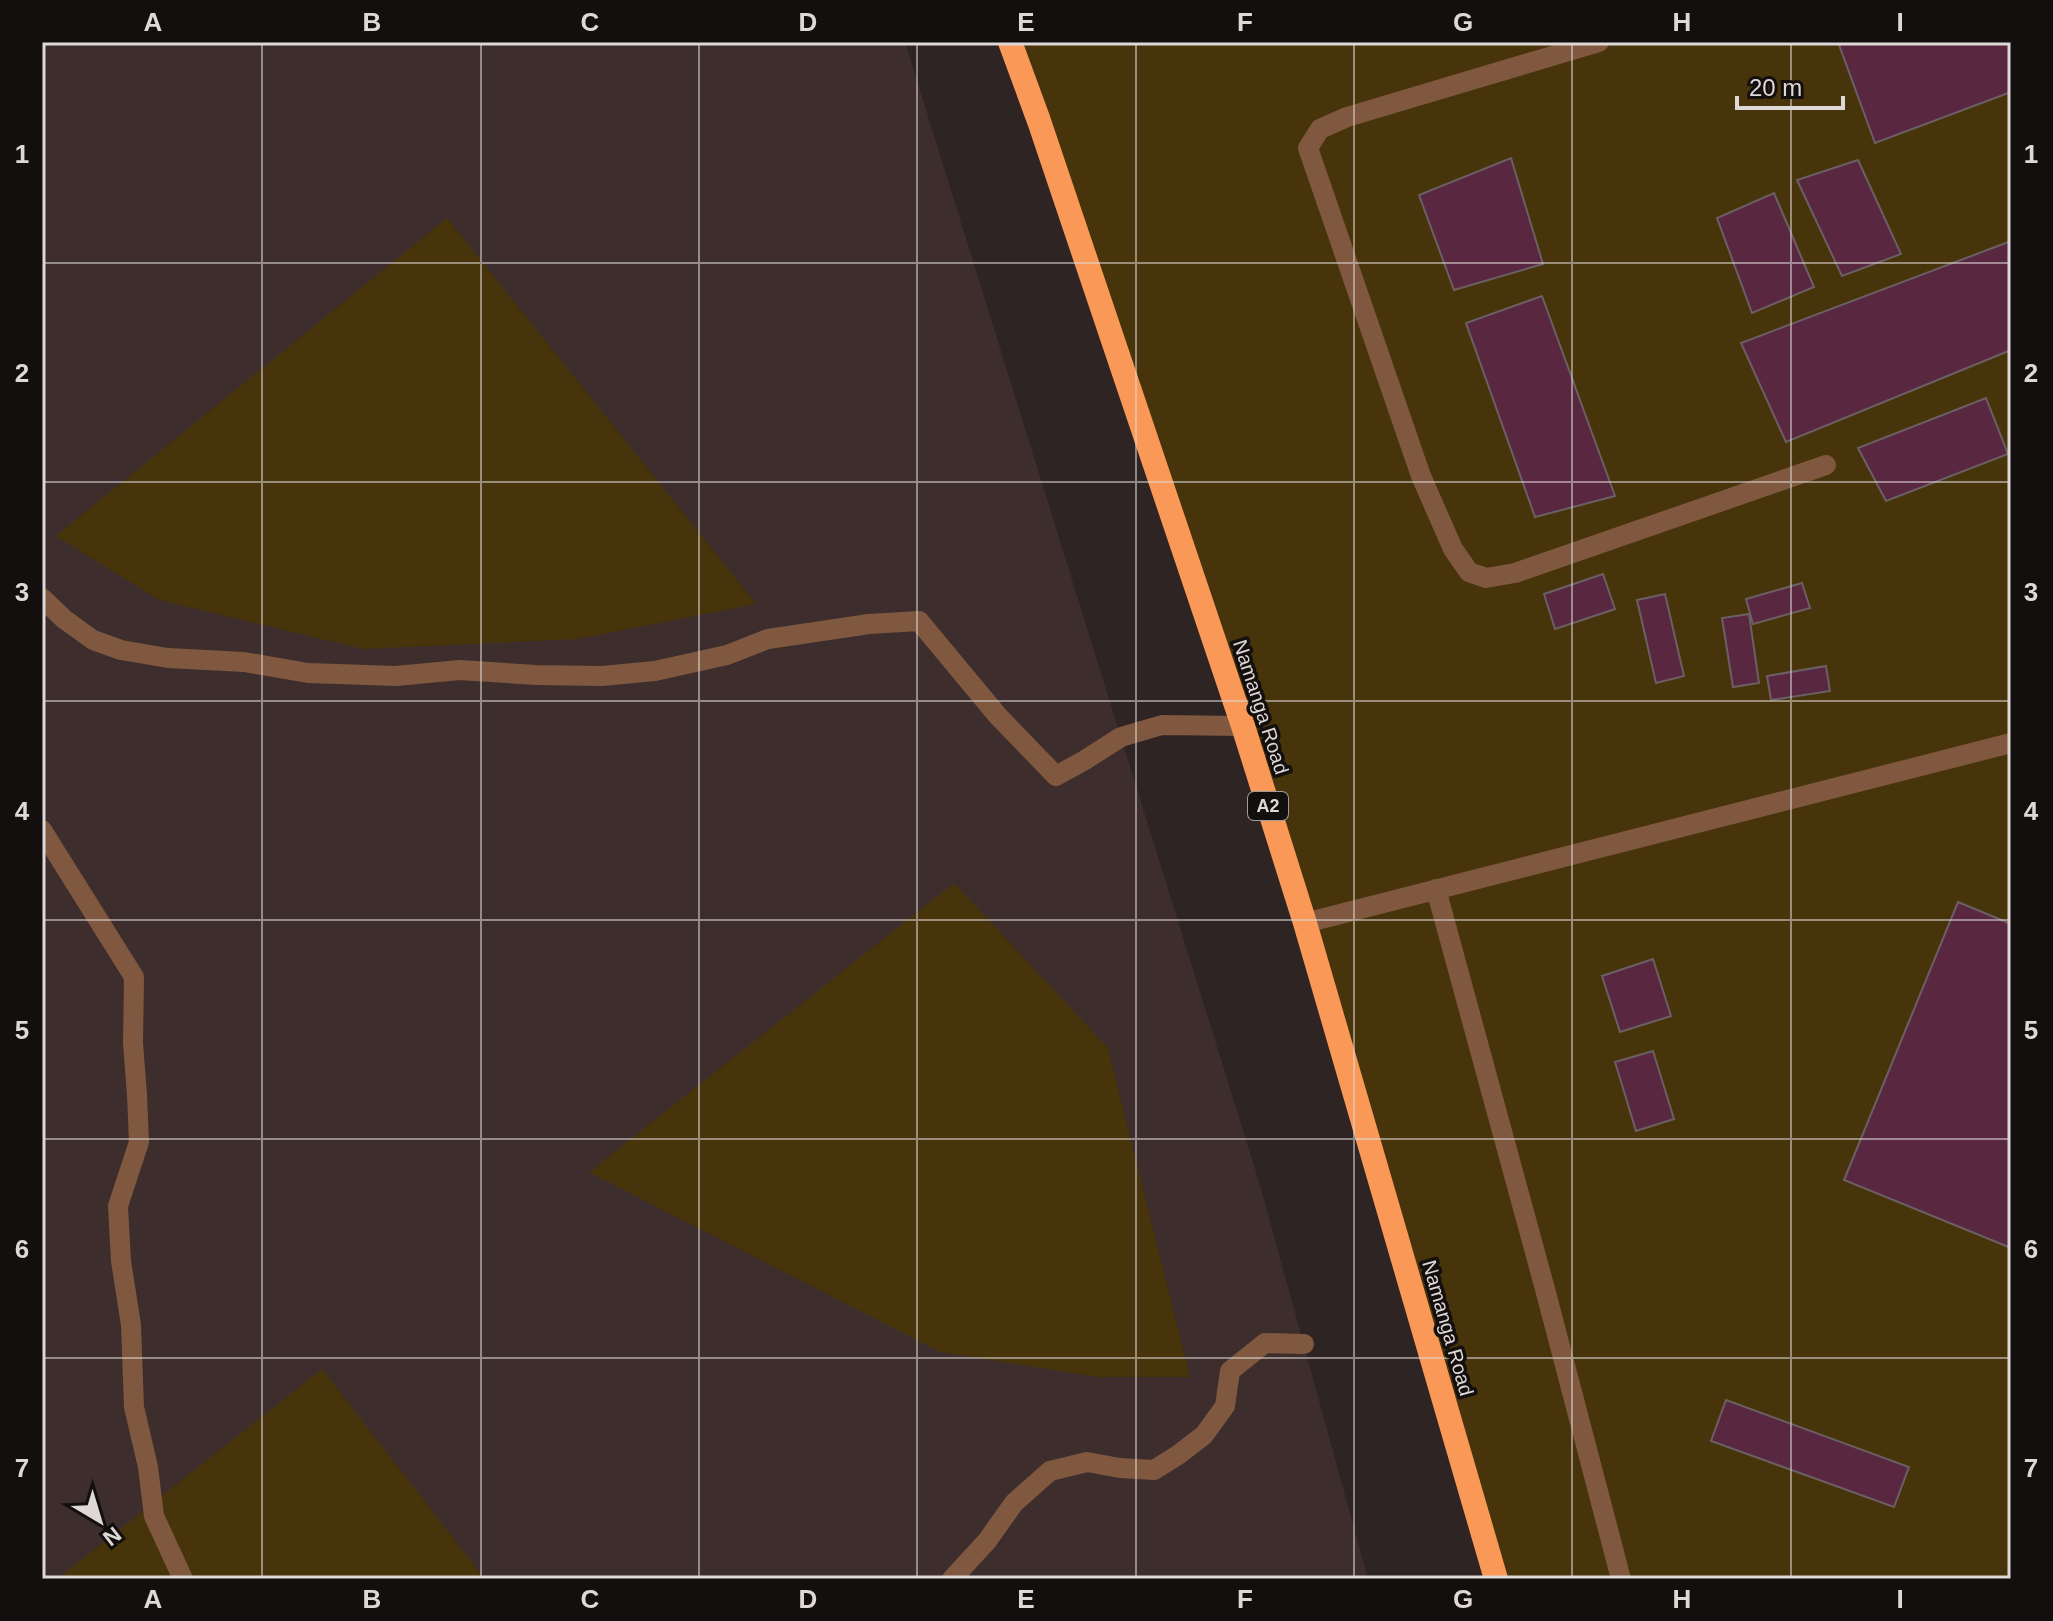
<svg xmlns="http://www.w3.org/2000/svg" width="2053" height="1621" viewBox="0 0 2053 1621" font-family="Helvetica,sans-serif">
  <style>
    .built { fill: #3d2d2c }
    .green { fill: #47340a }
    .building { fill: #5a2740; stroke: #6a6064; stroke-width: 2 }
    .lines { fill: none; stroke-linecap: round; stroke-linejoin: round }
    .minor { stroke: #7f583f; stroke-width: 20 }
    .highway { stroke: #f99857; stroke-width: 24 }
    .grid { fill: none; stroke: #ded8d7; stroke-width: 2; stroke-opacity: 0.55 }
    .labels { text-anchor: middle; stroke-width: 7; stroke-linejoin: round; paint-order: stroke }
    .shield { fill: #130f0e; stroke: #a19c9b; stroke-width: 2 }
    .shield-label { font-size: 18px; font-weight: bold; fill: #ded8d7 }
    .street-label { font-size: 20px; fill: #ded8d7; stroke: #130f0e }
    .neatline { fill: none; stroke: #ded8d7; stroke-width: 3 }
    .grid-label { font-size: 26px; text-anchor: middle; font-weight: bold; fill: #ded8d7 }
  </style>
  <rect width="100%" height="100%" fill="#2e2424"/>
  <path class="built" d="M42,42H905L1260,1185L1368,1579H42Z"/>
  <path class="green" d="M1010,42H2011V1579H1503L1305,923Z
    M447,218L756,604L578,639L363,649L159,600L56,536Z
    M954,883L1108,1048L1190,1377H1098L940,1352L589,1172Z
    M322,1369L485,1579H57Z"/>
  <path class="building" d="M1838,42H2011V92L1875,143Z
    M1511,158L1543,264L1454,290L1419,195Z
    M1858,160L1901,254L1842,276L1797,180Z
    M1774,193L1814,287L1752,313L1717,218Z
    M2011,241V350L1786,442L1741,343Z
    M1542,296L1615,496L1535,517L1466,323Z
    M1986,398L2008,454L1886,501L1858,448Z
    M1603,574L1615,609L1555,629L1544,594Z
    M1802,583L1810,608L1753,624L1746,599Z
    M1665,594L1684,676L1656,683L1637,600Z
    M1749,614L1759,683L1733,687L1722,618Z
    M1826,666L1830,691L1771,700L1767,676Z
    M1958,902L2011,924V1248L1844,1180Z
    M1653,959L1671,1016L1620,1032L1602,976Z
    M1653,1051L1674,1119L1636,1131L1615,1062Z
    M1726,1400L1909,1467L1894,1507L1711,1441Z"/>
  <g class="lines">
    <path class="minor" d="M1599,42L1347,117L1320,129L1308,148L1421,476L1453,549L1469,572L1486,578L1515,573L1826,465
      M42,598L64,619L93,640L121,650L168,658L244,662L308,673L396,676L460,670L536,675L602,676L655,671L727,655L768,639L869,624L919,621L998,716L1056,776L1085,760L1121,737L1162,725L1243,726
      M42,830L134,977L133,1043L137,1095L139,1142L118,1206L121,1261L131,1325L134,1407L148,1467L154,1516L183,1579
      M1436,889L1545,1289L1621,1579
      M1305,923L2011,743
      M952,1579L987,1541L1014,1503L1050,1471L1087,1462L1120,1468L1154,1470L1178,1455L1204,1435L1225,1406L1230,1371L1265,1343L1304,1344"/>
    <path class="highway" d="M1010,42L1039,121L1243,726L1305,923L1496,1579"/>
  </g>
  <path class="grid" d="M262,42V1579M481,42V1579M699,42V1579M917,42V1579M1136,42V1579M1354,42V1579M1572,42V1579M1791,42V1579M42,263H2011M42,482H2011M42,701H2011M42,920H2011M42,1139H2011M42,1358H2011"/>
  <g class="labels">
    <rect class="shield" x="1248" y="792" width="40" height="28" rx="6"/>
    <g class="shield-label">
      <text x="1268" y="812">A2</text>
    </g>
    <g class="street-label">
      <text transform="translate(1261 707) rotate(72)" y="7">Namanga Road</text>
      <text transform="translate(1448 1328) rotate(74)" y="7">Namanga Road</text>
    </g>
  </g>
  <rect width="2053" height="1621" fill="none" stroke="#130f0e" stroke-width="88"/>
  <g transform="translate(100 1521) rotate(142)" stroke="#130f0e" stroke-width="6" paint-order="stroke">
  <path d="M0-6L14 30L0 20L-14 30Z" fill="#ded8d7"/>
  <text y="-12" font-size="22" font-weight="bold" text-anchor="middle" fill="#ded8d7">N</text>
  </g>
  <path d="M1737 96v12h106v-12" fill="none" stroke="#ded8d7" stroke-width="4"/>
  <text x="1749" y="96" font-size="24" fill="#ded8d7" stroke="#130f0e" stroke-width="6" paint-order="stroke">20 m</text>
  <rect x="44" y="44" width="1965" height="1533" class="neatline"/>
  <g class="grid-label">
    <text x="153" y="31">A</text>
    <text x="372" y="31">B</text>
    <text x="590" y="31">C</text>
    <text x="808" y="31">D</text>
    <text x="1026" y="31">E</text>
    <text x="1245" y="31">F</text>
    <text x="1463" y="31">G</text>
    <text x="1682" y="31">H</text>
    <text x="1900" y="31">I</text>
    <text x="22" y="163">1</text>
    <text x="2031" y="163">1</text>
    <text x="22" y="382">2</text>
    <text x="2031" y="382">2</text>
    <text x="22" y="601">3</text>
    <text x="2031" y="601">3</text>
    <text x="22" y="820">4</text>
    <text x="2031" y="820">4</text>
    <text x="22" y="1039">5</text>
    <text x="2031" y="1039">5</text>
    <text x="22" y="1258">6</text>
    <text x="2031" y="1258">6</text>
    <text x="22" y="1477">7</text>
    <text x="2031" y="1477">7</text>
    <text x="153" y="1608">A</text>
    <text x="372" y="1608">B</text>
    <text x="590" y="1608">C</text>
    <text x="808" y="1608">D</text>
    <text x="1026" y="1608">E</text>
    <text x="1245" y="1608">F</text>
    <text x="1463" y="1608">G</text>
    <text x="1682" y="1608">H</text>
    <text x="1900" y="1608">I</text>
  </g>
</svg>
